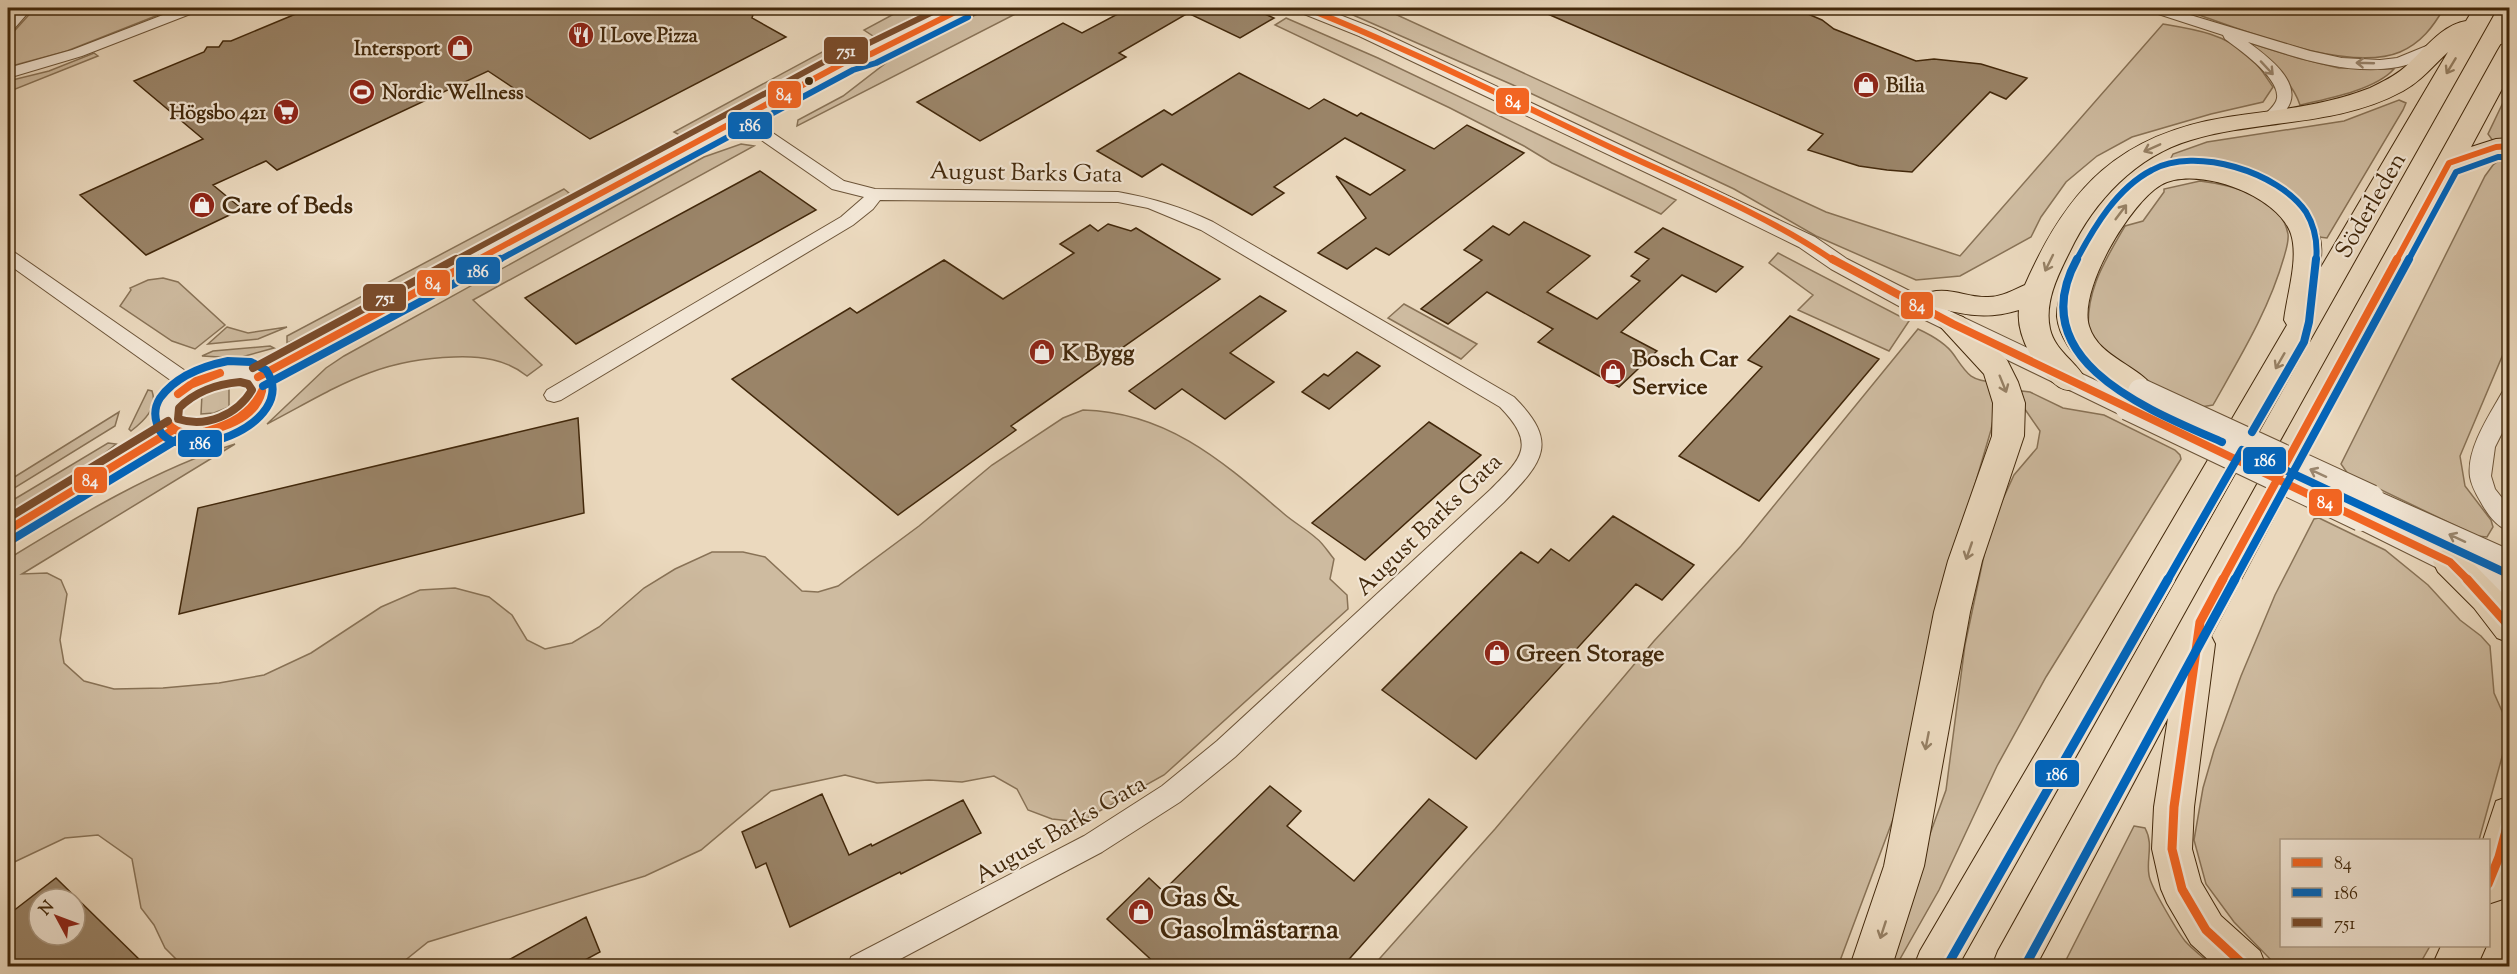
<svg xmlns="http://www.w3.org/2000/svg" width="2517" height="974" viewBox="0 0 2517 974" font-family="'Sorts Mill Goudy',serif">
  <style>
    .green { fill: #cebba0; stroke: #887256; stroke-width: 1.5 }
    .building { fill: #9a8468; stroke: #42280b; stroke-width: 1.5; fill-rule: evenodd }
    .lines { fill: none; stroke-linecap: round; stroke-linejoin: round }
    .minor-casing { stroke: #6c5438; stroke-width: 2 }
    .tertiary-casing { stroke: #6c5438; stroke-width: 2 }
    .trunk-casing { stroke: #42280b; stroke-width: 2 }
    .minor { fill: #f2e6d5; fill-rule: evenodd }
    .tertiary { fill: #f2e6d5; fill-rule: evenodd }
    .trunk { fill: #ebd9be; fill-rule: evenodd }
    .tertiary-bridge-casing { stroke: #6c5438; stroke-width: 28; stroke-linecap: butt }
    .tertiary-bridge { stroke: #f2e6d5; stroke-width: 26 }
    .bus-1-far2-casing { stroke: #f2e6d5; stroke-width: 10 }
    .bus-1-far1-casing { stroke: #f2e6d5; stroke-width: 12 }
    .bus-1-casing { stroke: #f2e6d5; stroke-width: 14 }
    .bus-2-far2-casing { stroke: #f2e6d5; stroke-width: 10 }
    .bus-2-far1-casing { stroke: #f2e6d5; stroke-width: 12 }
    .bus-2-casing { stroke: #f2e6d5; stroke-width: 14 }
    .bus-3-far1-casing { stroke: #f2e6d5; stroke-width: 10 }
    .bus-3-casing { stroke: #f2e6d5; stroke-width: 12 }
    .bus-1-far2 { stroke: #f26522; stroke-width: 6 }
    .bus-1-far1 { stroke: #f26522; stroke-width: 8 }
    .bus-1 { stroke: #f26522; stroke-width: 9 }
    .bus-2-far2 { stroke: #0065bd; stroke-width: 6 }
    .bus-2-far1 { stroke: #0065bd; stroke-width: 8 }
    .bus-2 { stroke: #0065bd; stroke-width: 9 }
    .bus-3-far1 { stroke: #7a4b2a; stroke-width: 6 }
    .bus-3 { stroke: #7a4b2a; stroke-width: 8 }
    .oneway { stroke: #9a8770 }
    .oneway2 { stroke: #968064 }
    .bus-dot { fill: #42280b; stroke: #f2e6d5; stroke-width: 2 }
    .labels { text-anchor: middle; stroke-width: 4.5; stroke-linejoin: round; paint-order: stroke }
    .far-poi-label { font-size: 20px; font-weight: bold; fill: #42280b; stroke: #f2e6d5; text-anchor: start }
    .street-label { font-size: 24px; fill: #42280b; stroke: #f2e6d5 }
    .poi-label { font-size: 24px; font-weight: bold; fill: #42280b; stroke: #f2e6d5; text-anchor: start }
    .near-poi-label { font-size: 28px; font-weight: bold; fill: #42280b; stroke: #f2e6d5; text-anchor: start }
    .line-badge { stroke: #f2e6d5; stroke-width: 2 }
    .badge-label { font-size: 16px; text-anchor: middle; font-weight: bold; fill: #fff }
  </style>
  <rect width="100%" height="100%" fill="#ebd9be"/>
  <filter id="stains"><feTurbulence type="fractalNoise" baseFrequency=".00333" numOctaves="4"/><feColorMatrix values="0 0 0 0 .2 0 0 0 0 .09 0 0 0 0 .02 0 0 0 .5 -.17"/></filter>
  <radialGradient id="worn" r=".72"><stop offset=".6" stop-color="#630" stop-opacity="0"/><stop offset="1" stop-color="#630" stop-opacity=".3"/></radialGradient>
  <path class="green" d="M35,8H176L67,51L8,67V38Z
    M905,8H932L877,35L873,36L864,30Z
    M994,8H1027L797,126L798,120L843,96L895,56L975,15Z
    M1337,8H1382L1826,212L1960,256L2163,24C2193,29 2227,34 2250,57C2259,65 2266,77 2273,87L2263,102L2211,114L2132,137L2097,156L2066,182L2041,217L2031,237L1960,276L1916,280L1816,236L1734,189L1513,85Z
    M2197,8H2444C2433,27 2421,43 2400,52C2350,73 2248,32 2199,15Z
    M1286,18L1378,58L1676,200L1661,214L1552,163L1524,146L1450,108L1275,25Z
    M850,37L864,41L711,122L681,136L674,132Z
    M2250,43L2298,58L2339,68L2394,69C2375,90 2327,99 2300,105C2291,78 2268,64 2250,43Z
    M94,53L98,56L8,92V81L49,71Z
    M2509,90V139L2493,141L2488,134Z
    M2399,100L2406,103L2403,110L2327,238L2319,237C2316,230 2314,221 2310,215C2292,186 2234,165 2202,162C2191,162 2179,166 2171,158L2173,154L2207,142L2344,121Z
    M741,144L754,146L473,300L542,365L527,376C506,359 481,356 454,357C375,359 334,389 267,424L326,368L344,356L704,157Z
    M2505,156H2509V340L2460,456L2465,486L2491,520L2493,527L2487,537L2477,536L2348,474L2341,464L2485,176L2493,165Z
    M2200,181C2233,185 2281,197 2288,234C2289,241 2286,250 2284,257C2269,310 2240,357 2213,405L2201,407L2143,381L2089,336C2084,293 2104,262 2125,226L2143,221L2164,192V189Z
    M564,189L569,193L562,199L511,230L386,298L328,327L287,343V336Z
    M1778,253L1909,321L1889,351L1798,310L1813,295L1769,263Z
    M163,278L178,282L225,325L195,349L172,341L120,306L131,290L130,288L148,280Z
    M1404,304L1477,344L1461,359L1388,318Z
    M227,327L248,333L287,327L258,339L208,344Z
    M1918,329C1931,335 1946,343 1954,355C1967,374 1970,381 1995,382L1997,402L1991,430L1940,604L1907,782L1838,966H1373L1495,829L1654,641L1741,546Z
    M270,346L274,348L238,358L202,356L213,351Z
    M229,386V407L214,413L201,414L202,394L216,387Z
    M148,390L152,391C158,408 144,421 131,431L129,429Z
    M2022,391L2030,392L2063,408L2104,415L2175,450L2180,455L2181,459L2046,677L1997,766L1939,890L1896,966H1882L1946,790L1965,645L1990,527L2014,475L2037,448L2040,431L2022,405L2019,394Z
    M1083,410C1167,412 1222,461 1283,513C1293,522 1306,529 1316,538C1323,543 1328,552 1334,559L1330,579L1347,595L1348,609L1164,775L1080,822L1052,819L1028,810L1017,789L994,776L962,782L929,780L877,783L845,775L771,791L701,850L645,876L428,942L398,966H183L165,948L154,925L141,908L132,859L98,835L65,838L8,865V559C78,516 156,469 235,444L22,574L47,573L61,580L67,594L60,640L64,663L84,681L114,689L163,688L219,683L264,675L311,653L381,607L420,590L455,588L489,597L512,615L527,640L545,649L572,643L599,627L644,588L675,569L712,552H743L765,557L802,591L818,592L838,586L919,526L992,465L1063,418Z
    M119,412L115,426L8,492V481Z
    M108,443L116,444L94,462L8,514V503Z
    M2319,518L2385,550L2428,585L2460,620L2481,636L2490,646L2494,693L2505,718L2507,739L2479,840H2282V946H2430L2422,960L2414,966H2284L2271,960L2234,922L2206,884L2194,840L2203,788L2214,750L2241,676L2275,595L2314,519Z
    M2134,826L2145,828C2154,844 2146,859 2149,875C2150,886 2178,932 2185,941C2193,950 2204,958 2213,966H2063Z"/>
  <path class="building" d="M310,8H755L752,18L786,37L590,139L488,71L277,170L266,161L213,185L242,209L146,255L80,195L203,139L134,81L204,52L207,47H219L223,41H231Z
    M1129,8H1251L1274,18L1240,38L1188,13L1119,53L1126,57L980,141L917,102L1063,23L1082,33Z
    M1534,8H1794L1822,20L1834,29L1916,61L1934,59L1981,64L2027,78L2006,99L1990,92L1912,172L1887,170L1859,166L1808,150L1823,134Z
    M1239,73L1309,109L1324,99L1357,116L1361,113L1434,149L1467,125L1524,153L1389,255L1376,248L1347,269L1318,253L1366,218L1336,176L1370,195L1405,170L1345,138L1274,187L1284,193L1252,215L1162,164L1142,177L1097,151L1164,110L1172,115Z
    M760,171L816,210L576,344L525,298Z
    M1524,222L1590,256L1547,292L1597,319L1640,281L1631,276L1649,259L1635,252L1663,228L1743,267L1716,292L1682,275L1621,332L1657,351L1619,387L1538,342L1553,329L1487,292L1448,324L1421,309L1482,260L1464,250L1493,226L1509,235Z
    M1108,224L1131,231L1136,228L1220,279L1011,426L1016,430L898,515L732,379L850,308L857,313L944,260L1003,299L1074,253L1060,244L1090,225L1098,231Z
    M1260,296L1286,311L1230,353L1274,382L1225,419L1182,389L1155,409L1129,391Z
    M1790,316L1879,359L1759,501L1679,456L1762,367L1748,360Z
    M1357,352L1380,366L1329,409L1302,392L1324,374L1328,376Z
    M578,418L584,513L179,614L198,508Z
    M1429,422L1481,455L1365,560L1312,523Z
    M1613,516L1694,565L1662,600L1636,584L1476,759L1382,690L1521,552L1538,563L1551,549L1569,561Z
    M1270,786L1301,811L1287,826L1354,881L1429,799L1467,827L1343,966H1158L1107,919L1149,878L1163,891Z
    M822,794L849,855L871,844L872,846L963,800L981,833L901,874L900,872L790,927L766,863L756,868L742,832Z
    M56,878L146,966H8V915ZM39,899H75V935H39Z
    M586,917L600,952L574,966H498Z"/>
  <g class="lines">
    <g class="minor-casing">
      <path id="minor" d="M17,8H32L13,30L8,31V18Z
        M181,8H200L198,11L82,56L8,78V68L72,50Z
        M2147,8H2167L2310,51L2342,58L2380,60L2397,58L2441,40L2449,45L2446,48C2431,55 2415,64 2398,67C2347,76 2296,57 2248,42C2267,56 2306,84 2286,110C2281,116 2276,123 2268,125L2260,120C2265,113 2276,106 2277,98C2280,78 2239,49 2225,39L2223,35L2149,11Z
        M740,113L746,115L844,181L875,189L1118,192C1152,198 1182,207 1213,222L1514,397C1559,442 1544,461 1504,502L1235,757L1180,802L1102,852L887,966H848L851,957L1084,836L1162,786L1217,741L1490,490C1522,458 1537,445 1500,407L1201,230L1148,208L1118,202L880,200L873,209L853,225L561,400L554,402L547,400L544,395L547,390L841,217L864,197L832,189L734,121L732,118L734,115Z
        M8,250L14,252L197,379L200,384L197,389L190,391L183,389L8,264Z
        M2510,389V417L2495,447L2491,476L2495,489L2510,508V531C2498,528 2489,516 2483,506C2478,497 2472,488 2470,477C2466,449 2490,414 2503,391Z"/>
    </g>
    <g class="tertiary-casing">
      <path id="tertiary" d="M949,8H972L970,12L878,58L856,64L272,380C292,419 206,450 176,441L18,538L8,541V517L157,428C137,392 202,364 229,362C238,361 247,365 256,367L842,56L864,50ZM228,380L242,381L249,385C252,410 199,433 179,421C178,395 207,385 228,380Z
        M1297,8H1322L1373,28L1815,237L1847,259L1937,305L2137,400L2141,407L2137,414L2128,416L2119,414L1919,317L1831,269L1799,247L1681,189L1359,36L1299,12Z
        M2371,488L2510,550V574L2361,505L2357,498L2361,491Z
        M2361,507L2510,580V604L2351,525L2347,518L2351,511Z"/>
    </g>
    <g class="trunk-casing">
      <path id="trunk" d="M2474,8H2497L1958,966H1914L1920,951L2287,325L2284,320C2287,294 2299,259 2291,234C2278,195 2196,165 2161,185C2130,203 2078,290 2089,326C2099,359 2141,365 2157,392L2152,400C2128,407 2103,383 2086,367C2073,355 2059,336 2057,317C2055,282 2113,186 2145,172C2199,149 2296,174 2318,233C2323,244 2321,258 2320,269L2448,52C2433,66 2421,81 2403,91C2337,127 2261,119 2191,140C2136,156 2094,201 2070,251C2058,275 2044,302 2050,329C2055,351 2076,361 2086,380L2082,388C2074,390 2067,392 2059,387C2037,372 2016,337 2019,310C1986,320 1964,315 1931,306L1926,299L1931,292C1950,287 1969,298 1988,297C2002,297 2013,290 2025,285C2068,187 2120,134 2228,117C2276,110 2324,106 2370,88C2382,82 2395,76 2405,67C2423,51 2441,25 2466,21Z
        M2510,43V74L2471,147L2496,139L2510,138V154L2499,155L2459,168L2211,636L2215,644L2194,807L2192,849L2201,882L2221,916L2260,951L2266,966H2215L2191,944L2167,903L2161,889L2152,849L2154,807L2168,718L2036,966H1992L1998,951L2498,50L2501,45Z
        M1953,314L1963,317L2007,360L2018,382L2025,403L2024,436L1982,561L1970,612L1924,866L1892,966H1850L1884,866L1934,612L1948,561L1992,436L1993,403L1984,374L1938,324L1943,317Z
        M2450,548L2462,552L2510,601V643L2497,638L2474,608L2438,572L2433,562L2438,552Z
        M2510,796V883L2503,899L2488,904V840H2483L2496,801Z
        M2441,946H2486L2477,966H2432Z"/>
    </g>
    <use href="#minor" class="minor"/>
    <use href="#tertiary" class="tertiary"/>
    <use href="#trunk" class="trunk"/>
    <g class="tertiary-bridge-casing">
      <path id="tertiary-bridge" d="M2141,392L2371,498
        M2128,407L2361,518"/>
    </g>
    <use href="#tertiary-bridge" class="tertiary-bridge"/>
    <g class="bus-1-far2-casing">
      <path id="bus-1-far2" d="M1306,8C1411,50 1513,101 1616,150C1687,183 1769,216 1834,261
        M475,261L849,60L871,54L963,8
        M2396,261L2449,163L2496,147L2510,146"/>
    </g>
    <g class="bus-1-far1-casing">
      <path id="bus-1-far1" d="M1832,259L1953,324L2450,562L2469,581
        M258,377L478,259
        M178,394L196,381L220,373
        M178,394L190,385L220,373
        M167,422C176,435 192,435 207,431
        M207,431C231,424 251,414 262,391
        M207,431C231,426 256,416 262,391
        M8,530L173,430
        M2222,581L2397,259"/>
    </g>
    <g class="bus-1-casing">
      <path id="bus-1" d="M2223,579L2200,622L2174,807L2172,849L2182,889L2206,930L2245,966
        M2467,579L2510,627
        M2488,884L2499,857L2510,816"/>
    </g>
    <g class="bus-2-far2-casing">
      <path id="bus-2-far2" d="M497,261L853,70L876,63L968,17
        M2076,261C2094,227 2117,188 2152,170C2195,146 2279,172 2306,212C2315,227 2318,243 2316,261
        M2408,261L2456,172L2498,157H2510"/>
    </g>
    <g class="bus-2-far1-casing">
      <path id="bus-2-far1" d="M2077,259C2021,361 2149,410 2222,442
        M228,361L251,362L266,370C303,424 170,473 157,424C154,415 155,406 160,398C176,376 203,366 228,361Z
        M263,386L500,259
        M2252,432L2304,342L2309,322L2316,259
        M13,539L178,439
        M2167,581L2242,450L2506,573
        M2234,581L2409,259"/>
    </g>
    <g class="bus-2-casing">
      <path id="bus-2" d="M1947,966L2168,579
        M2025,966L2235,579"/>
    </g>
    <g class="bus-3-far1-casing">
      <path id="bus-3-far1" d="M453,261L844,51L867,44L941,8"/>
    </g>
    <g class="bus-3-casing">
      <path id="bus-3" d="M253,368L456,259
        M240,382L248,384L252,390C237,415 206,428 178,419L179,408C196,391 216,384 240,382Z
        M8,518L168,421"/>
    </g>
    <use href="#bus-1-far2" class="bus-1-far2"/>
    <use href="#bus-1-far1" class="bus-1-far1"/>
    <use href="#bus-1" class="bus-1"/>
    <use href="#bus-2-far2" class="bus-2-far2"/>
    <use href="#bus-2-far1" class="bus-2-far1"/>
    <use href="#bus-2" class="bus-2"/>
    <use href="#bus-3-far1" class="bus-3-far1"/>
    <use href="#bus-3" class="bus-3"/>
  </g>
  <defs><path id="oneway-shaft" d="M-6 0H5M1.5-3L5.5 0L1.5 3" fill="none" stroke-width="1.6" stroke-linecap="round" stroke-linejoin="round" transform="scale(1.5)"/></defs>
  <g class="oneway">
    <use href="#oneway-shaft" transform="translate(2365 63) rotate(-178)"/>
    <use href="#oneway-shaft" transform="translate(2267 68) rotate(47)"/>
    <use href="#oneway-shaft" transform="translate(2318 473) rotate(-155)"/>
    <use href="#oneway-shaft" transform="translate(2457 538) rotate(-155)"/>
  </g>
  <g class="oneway2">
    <use href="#oneway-shaft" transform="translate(2451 66) rotate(121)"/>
    <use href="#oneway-shaft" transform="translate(2152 148) rotate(156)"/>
    <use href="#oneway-shaft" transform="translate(2121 212) rotate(-53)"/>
    <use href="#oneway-shaft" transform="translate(2049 263) rotate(116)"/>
    <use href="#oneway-shaft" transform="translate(2280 361) rotate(120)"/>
    <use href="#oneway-shaft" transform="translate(2003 384) rotate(68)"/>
    <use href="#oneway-shaft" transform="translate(1969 551) rotate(109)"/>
    <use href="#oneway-shaft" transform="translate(1927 741) rotate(101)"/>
    <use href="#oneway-shaft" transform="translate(1883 930) rotate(108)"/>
  </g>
  <defs>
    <g id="restaurant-disc" transform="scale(1.35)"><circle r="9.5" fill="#8f2418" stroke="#f2e6d5"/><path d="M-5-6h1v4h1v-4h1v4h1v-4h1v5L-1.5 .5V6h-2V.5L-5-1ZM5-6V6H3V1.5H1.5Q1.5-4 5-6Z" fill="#fff"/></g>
    <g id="shop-disc" transform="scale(1.35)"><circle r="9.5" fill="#8f2418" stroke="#f2e6d5"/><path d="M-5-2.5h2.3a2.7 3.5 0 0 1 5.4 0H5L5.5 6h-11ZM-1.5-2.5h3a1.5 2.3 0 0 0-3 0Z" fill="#fff"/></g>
    <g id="stadium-disc" transform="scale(1.35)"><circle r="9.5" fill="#8f2418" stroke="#f2e6d5"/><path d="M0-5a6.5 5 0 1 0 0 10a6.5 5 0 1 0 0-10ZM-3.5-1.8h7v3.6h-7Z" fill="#fff"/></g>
    <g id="supermarket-disc" transform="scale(1.35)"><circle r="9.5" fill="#8f2418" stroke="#f2e6d5"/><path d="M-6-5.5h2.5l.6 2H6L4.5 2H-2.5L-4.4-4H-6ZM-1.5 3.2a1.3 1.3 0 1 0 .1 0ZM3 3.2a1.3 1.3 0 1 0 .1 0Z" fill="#fff"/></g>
  </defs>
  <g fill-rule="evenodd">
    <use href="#restaurant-disc" x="581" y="35"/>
    <use href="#shop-disc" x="460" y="48"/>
    <use href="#shop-disc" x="1866" y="85"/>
    <use href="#stadium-disc" x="362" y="92"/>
    <use href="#supermarket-disc" x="286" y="112"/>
    <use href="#shop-disc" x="202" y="205"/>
    <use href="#shop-disc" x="1042" y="352"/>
    <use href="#shop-disc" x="1613" y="372"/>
    <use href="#shop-disc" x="1497" y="653"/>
    <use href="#shop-disc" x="1141" y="912"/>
  </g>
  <circle class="bus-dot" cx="809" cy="81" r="5"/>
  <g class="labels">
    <g class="far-poi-label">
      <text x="600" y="42">I Love Pizza</text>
      <text x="440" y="55" text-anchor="end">Intersport</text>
      <text x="1886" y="92">Bilia</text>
      <text x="382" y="99">Nordic Wellness</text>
      <text x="266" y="119" text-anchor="end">Högsbo 421</text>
    </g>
    <g class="street-label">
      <text transform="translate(1026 172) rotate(1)" y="8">August Barks Gata</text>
      <text transform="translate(2370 205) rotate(-60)" y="8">Söderleden</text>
      <text transform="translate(1428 524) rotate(-44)" y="8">August Barks Gata</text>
      <text transform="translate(1060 829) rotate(-30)" y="8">August Barks Gata</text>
    </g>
    <g class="poi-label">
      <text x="222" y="213">Care of Beds</text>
      <text x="1062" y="360">K Bygg</text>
      <text x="1632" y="366">Bosch Car<tspan x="1632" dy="28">Service</tspan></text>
      <text x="1516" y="661">Green Storage</text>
    </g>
    <g class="near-poi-label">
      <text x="1160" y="906">Gas &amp;<tspan x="1160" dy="32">Gasolmästarna</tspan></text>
    </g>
  </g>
  <g class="line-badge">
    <rect x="823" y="36" width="46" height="29" rx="6" fill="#7a4b2a"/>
    <rect x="767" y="80" width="35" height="29" rx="6" fill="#f26522"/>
    <rect x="1495" y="87" width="35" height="28" rx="6" fill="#f26522"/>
    <rect x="727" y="111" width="46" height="29" rx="6" fill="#0065bd"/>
    <rect x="455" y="256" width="46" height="29" rx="6" fill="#0065bd"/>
    <rect x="416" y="269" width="35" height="28" rx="6" fill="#f26522"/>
    <rect x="362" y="283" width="45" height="29" rx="6" fill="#7a4b2a"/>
    <rect x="1900" y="291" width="34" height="29" rx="6" fill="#f26522"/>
    <rect x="177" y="429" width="46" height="29" rx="6" fill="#0065bd"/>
    <rect x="2242" y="446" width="45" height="29" rx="6" fill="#0065bd"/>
    <rect x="73" y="466" width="35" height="28" rx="6" fill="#f26522"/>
    <rect x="2308" y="488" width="35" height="29" rx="6" fill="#f26522"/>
    <rect x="2034" y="759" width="46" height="29" rx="6" fill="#0065bd"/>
  </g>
  <g class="badge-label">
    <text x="846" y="56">751</text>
    <text x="784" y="100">84</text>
    <text x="1513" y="107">84</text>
    <text x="750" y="131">186</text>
    <text x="478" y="277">186</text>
    <text x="433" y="289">84</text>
    <text x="385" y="303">751</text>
    <text x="1917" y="311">84</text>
    <text x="200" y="449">186</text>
    <text x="2265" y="466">186</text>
    <text x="90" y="486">84</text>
    <text x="2325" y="508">84</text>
    <text x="2057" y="780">186</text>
  </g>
  <rect width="2517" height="974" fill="none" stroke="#ebd9be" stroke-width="30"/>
  <rect x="9" y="9" width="2499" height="956" fill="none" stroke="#42280b" stroke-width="3"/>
  <rect x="15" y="15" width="2487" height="944" fill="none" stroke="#42280b" stroke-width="1.5"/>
  <rect x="2280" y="839" width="210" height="108" fill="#f2e6d5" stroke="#ac9a84" stroke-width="1.5"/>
  <rect x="2292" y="858" width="30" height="9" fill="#f26522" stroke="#ac9a84" stroke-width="1.5"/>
  <text x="2334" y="869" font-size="18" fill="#42280b">84</text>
  <rect x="2292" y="888" width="30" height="9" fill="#0065bd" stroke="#ac9a84" stroke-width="1.5"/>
  <text x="2334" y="899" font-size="18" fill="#42280b">186</text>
  <rect x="2292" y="918" width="30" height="9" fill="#7a4b2a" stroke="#ac9a84" stroke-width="1.5"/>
  <text x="2334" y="929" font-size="18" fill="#42280b">751</text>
  <g transform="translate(57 917) rotate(311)"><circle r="28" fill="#f2e6d5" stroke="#ac9a84" stroke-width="1.5"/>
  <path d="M0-4.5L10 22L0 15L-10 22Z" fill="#8f2418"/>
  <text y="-9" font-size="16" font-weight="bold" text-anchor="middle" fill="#42280b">N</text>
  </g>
  <rect width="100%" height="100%" filter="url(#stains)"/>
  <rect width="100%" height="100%" fill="url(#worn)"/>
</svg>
